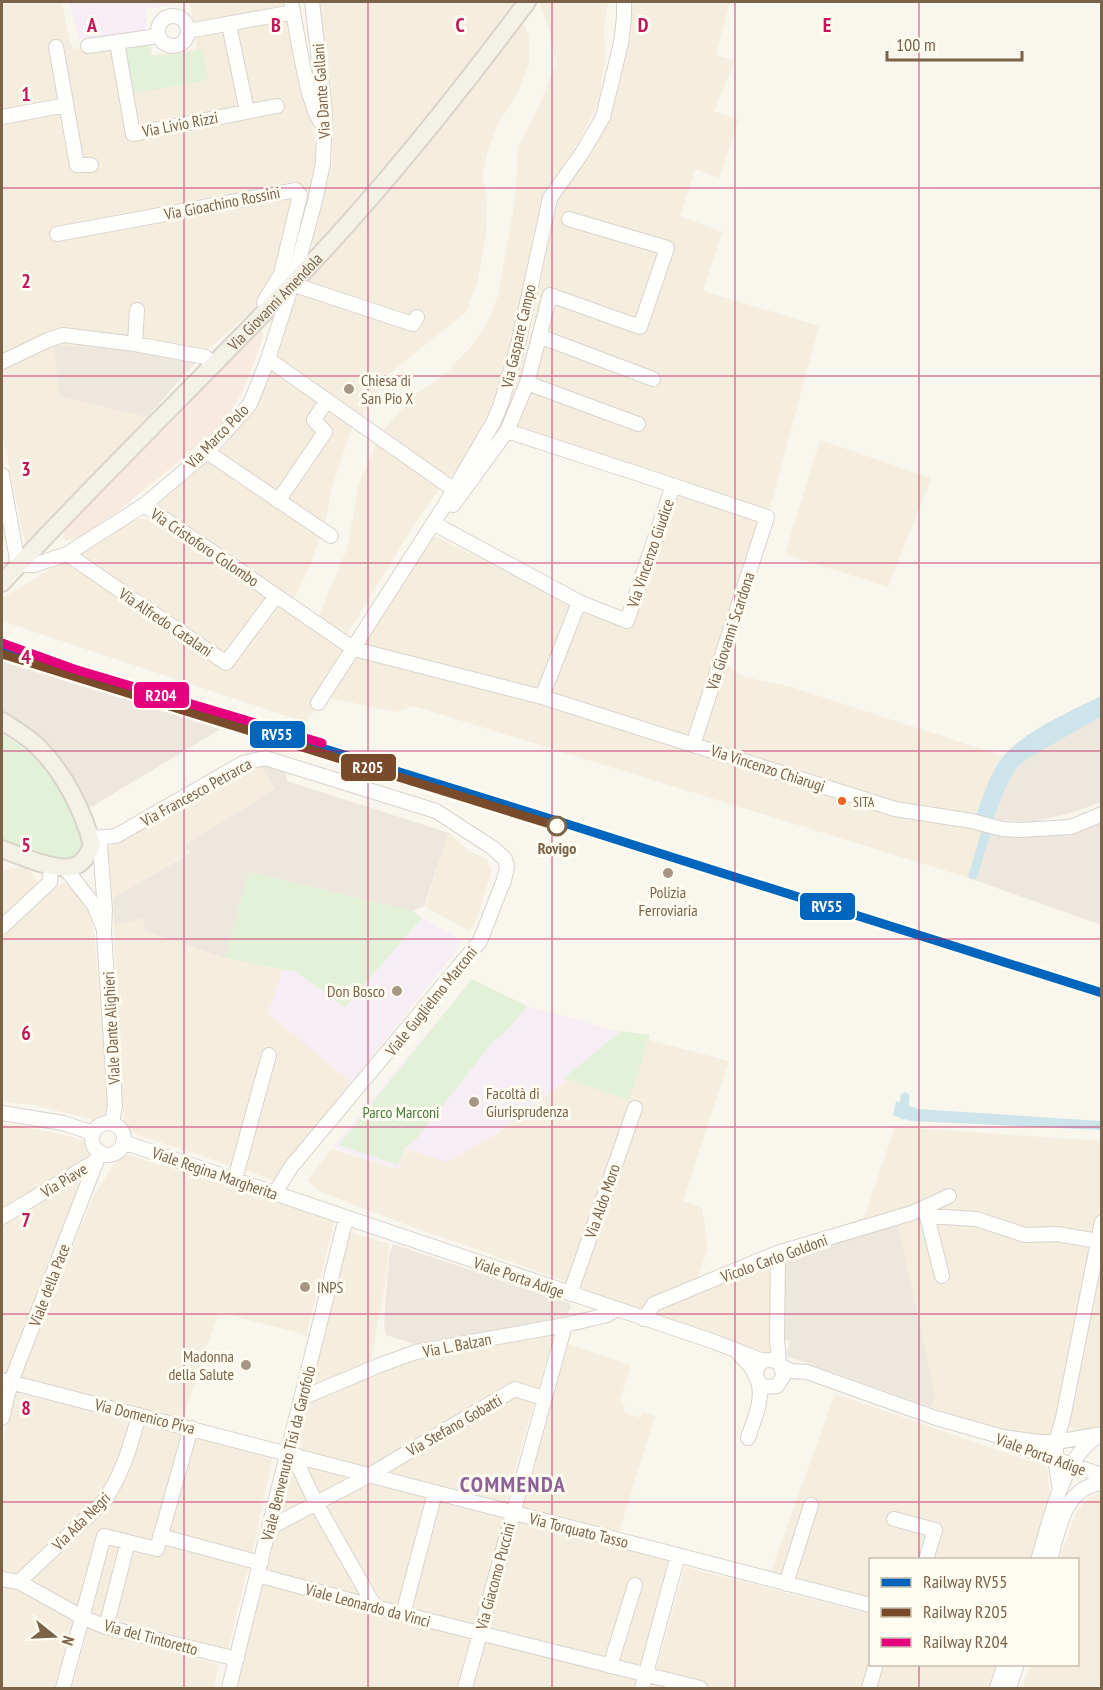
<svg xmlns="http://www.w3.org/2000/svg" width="1103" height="1690" viewBox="0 0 1103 1690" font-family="'PT Sans Narrow',sans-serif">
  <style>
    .residential { fill: #f5edde }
    .commercial { fill: #f7eadf }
    .industrial { fill: #ede7de }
    .education { fill: #f7edf5 }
    .green { fill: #e2f1d8 }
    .water { fill: #cee4eb }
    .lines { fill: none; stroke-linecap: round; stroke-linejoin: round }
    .canal { stroke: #cee4eb; stroke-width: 9 }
    .minor-casing { stroke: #d9d3cc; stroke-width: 16 }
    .major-casing { stroke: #dad3ca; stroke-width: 20 }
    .minor { stroke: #fefefc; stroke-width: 14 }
    .major { stroke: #f4f1e6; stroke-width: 16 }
    .rail-1-casing { stroke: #fffcf1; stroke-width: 14 }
    .rail-2-casing { stroke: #fffcf1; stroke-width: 14 }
    .rail-3-casing { stroke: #fffcf1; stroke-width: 14 }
    .rail-1 { stroke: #0065bd; stroke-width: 9 }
    .rail-2 { stroke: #7a4b2a; stroke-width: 9 }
    .rail-3 { stroke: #e5007d; stroke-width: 9 }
    .grid { fill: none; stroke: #c2185b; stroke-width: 1.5; stroke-opacity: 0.55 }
    .poi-dot { fill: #a79683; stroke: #fffcf1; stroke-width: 2 }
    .bus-dot { fill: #f26522; stroke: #fffcf1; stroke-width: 2 }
    .stop-dot { fill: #fffcf1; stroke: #7b634a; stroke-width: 3 }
    .labels { text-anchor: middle; stroke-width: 6; stroke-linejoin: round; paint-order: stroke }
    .bus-label { font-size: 14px; fill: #7b634a; stroke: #fffcf1; text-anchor: start }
    .street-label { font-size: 16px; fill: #7b634a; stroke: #fffcf1 }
    .poi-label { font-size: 16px; fill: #7b634a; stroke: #fffcf1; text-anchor: start }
    .stop-label { font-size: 16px; font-weight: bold; fill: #7b634a; stroke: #fffcf1 }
    .park-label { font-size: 16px; fill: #477b3e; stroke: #fffcf1 }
    .district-label { font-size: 22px; font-weight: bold; letter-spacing: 1.5px; fill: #8c6297; stroke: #fffcf1 }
    .grid-label { font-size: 20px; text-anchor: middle; font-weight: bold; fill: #c2185b; stroke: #fffcf1; stroke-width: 6; stroke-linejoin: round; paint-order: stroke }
    .line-badge { stroke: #fffcf1; stroke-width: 2 }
    .badge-label { font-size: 16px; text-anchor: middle; font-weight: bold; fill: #fff }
  </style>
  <rect width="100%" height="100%" fill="#f9f6ee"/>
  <path class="residential" d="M2,2H62L69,39L73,49L151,42L152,55L197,49L190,2H290L311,107L316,150L313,177L292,248L261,303L206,351L59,396L147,417L100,470L26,547L2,433Z
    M307,2H514L462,76L322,245L316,246L313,245L311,240L328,180L332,164V149L327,105Z
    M540,2H608L604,26L605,61L598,103L580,139L553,180L541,209L534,230L518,330L489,418L462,464L442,485L414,525L345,638L317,620L347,549L359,484L381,432L416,394L442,377L471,347L490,318L499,292L515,200L518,147L541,101L556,63L550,34Z
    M621,2H730L716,55L735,60L714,111L738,120L719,178L695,169L680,216L722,232L703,291L819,326L727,666L745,677L791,687L1003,756L995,767L975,818L910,808L436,662L361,645L426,532L576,607L626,628L671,486L581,457L501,425L531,333L553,214L564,187L611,107Z
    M521,18L529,37V63L519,90L499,122L489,146L482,175L487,201L486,235L477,283L466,312L389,374L350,433L332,487L325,522L312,561L296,595L289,602L151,501L238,422L286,303L346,241Z
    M820,440L931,478L888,587L785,554Z
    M135,519H151L359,654L499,692L911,818L938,823L982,825L969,878L414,706L395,712L327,697L305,722L2,621V598Z
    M259,762L275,789L185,845L190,852L113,898L107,848L222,784Z
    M449,833L469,851L486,859L492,870L477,918L470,931L425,907Z
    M27,866L39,884L2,920V871Z
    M64,883L78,892L89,905L94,933L110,1100L101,1122L35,1105L2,1102V935L53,888Z
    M145,917V930L225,958L283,969L268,1013L351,1082L274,1180L126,1131L120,1094L114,925Z
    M627,1034L729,1061L683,1201L702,1208L708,1248L697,1278L745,1258L864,1218L895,1127L1102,1141L1101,1201L1056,1432L1047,1437L1007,1432L931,1407L935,1395L774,1258L769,1353L618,1303L565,1281L394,1220L321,1192L307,1180L332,1149L398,1169L406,1149L448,1161L495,1135Z
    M2,1123L47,1131L88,1141L94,1158L2,1214Z
    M121,1153L293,1204L335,1219L306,1335L219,1312L182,1421L19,1380L93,1197Z
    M85,1175L8,1377L2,1375V1225Z
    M350,1232L389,1244L385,1282L373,1351L366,1377L401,1361L555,1331L505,1503L433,1484L365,1469L302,1450L299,1430Z
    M1101,1243V1426L1079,1432L1067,1425Z
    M566,1343L631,1365L620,1400L625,1405L623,1412L641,1418L642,1412L655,1416L618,1535L520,1507Z
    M15,1393L86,1409L154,1429L179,1432L272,1459L256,1536L228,1649L84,1612L57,1688H2V1447Z
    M835,1394L1047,1467L1051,1506L1035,1559L870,1560V1600L770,1574Z
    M287,1459L362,1482L430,1497L505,1516L459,1688H237L259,1578Z
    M1101,1492V1688H1022L1030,1665L1078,1664V1560L1060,1559L1076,1512L1087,1500Z
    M516,1517L621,1545L668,1560L636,1688H469Z
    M685,1567L870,1614V1664L1003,1665L995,1688H651Z
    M88,1628L219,1665L213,1688H72Z"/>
  <path class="commercial" d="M256,328L262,331L263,338L243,391L229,415L213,433L119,510L78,538L66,540L63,538L64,531L112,481L207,373Z"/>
  <path class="industrial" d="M54,346L206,351L147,417L59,396Z
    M2,659L221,729L86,810L2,715Z
    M1101,717V802L1074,812L1032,822L993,820L1007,784L1017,767L1030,756Z
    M259,762L284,768L287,781L449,833L424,906L413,911L249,872L225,958L144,930L145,918L114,925L113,898L190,853L185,845L275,789Z
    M1101,815V925L969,878L982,825L1023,834Z
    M897,1222L935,1395L931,1407L786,1356L790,1341L780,1338L781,1256Z
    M393,1244L569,1303L571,1307L566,1318L557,1320L417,1345L386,1335L384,1323L389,1256Z"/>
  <path class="education" d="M69,2H187L146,9V30L80,40Z
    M423,918L462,941L453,955L351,1082L268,1013L283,969L296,972L345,1007Z
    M472,979L527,1006L627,1034L494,1135L447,1162L406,1149L398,1169L333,1147Z"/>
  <path class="green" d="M150,43L152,57L202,50L208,80L132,94L125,46Z
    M2,734C17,744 34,754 45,768C57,785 111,862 60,858L2,841Z
    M249,872L413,911L422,918L345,1007L296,972L225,958Z
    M472,979L527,1006L526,1008L499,1039H495L417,1138L405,1148L398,1165L339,1145Z
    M621,1031L650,1035L629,1100L564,1078Z"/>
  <path class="water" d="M1101,696V717L1030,757L1017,767L1007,784L993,820L975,818C982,801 987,781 997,765C1017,733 1068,713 1101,696Z
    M896,1101L918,1109L1101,1121V1130L911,1121L893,1115Z"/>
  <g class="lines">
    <path class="canal" d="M973,875L990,820
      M903,1115L905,1097"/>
    <g class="minor-casing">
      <path id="minor" d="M291,2C297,28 307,111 324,126
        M158 31a15 15 0 1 1 30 0a15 15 0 1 1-30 0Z
        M229,25L247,111
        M188,31L293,12
        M117,43L133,134L277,106
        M88,46L158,36
        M56,47L77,165H91
        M2,117L66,105
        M57,234L296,190L300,195L281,274L264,302L267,309
        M292,284L413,324L417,317
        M539,336L653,379
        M135,344L137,310
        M268,359L453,489
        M2,362L48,340L63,335L135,344L205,357L213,364
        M527,383L638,424
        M507,431L623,469
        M207,452L331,536
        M627,470L767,517L693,745
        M2,475L18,565H34L67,554L144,505L207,452L250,404L268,359L294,278L315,201L323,163L325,111L312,2
        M278,501L325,432L314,420L327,400
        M144,505L354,649L542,697L895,809L972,821L1002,829L1020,830L1071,827L1102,814
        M453,505L507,431L527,383L550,295L640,327L667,248L569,219
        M433,523L579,602L627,621L673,485
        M67,554L226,663L276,596
        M542,697L579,602
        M318,703L443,508L493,423L501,404L518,345L550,198L582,153L603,117L621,43L624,18V2
        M90,833L100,845L105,910L104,932L115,1105L112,1123
        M94,838L116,836L243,763L265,758L436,811L493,848L505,859L507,867L504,880L480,941L291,1167L275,1193
        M65,868L94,905L103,927
        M2,927L50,882L51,865
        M2,1113L63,1123L93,1133
        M92 1139a16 16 0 1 1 32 0a16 16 0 1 1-32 0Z
        M123,1142L715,1342L763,1361
        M235,1179L269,1055
        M2,1217L96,1161
        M778,1258L777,1339L779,1363
        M942,1276L927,1216L976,1219L1025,1235L1057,1234L1098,1241
        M570,1294L635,1108
        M644,1319L654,1304L777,1253L912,1213L949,1196
        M739,1354L752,1368L758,1381L764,1387L777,1386L784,1375L779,1363C767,1356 757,1362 756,1374
        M781,1366L791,1371L807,1372L936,1418L1003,1437L1039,1442H1056L1102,1434
        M2,1380L870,1605
        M303,1393L309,1395L380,1365L416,1352L565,1325L607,1315L616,1309
        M2,1418L11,1382L100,1152
        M748,1438C754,1419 764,1400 758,1381
        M1013,1445L1102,1475
        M298,1456L297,1463L316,1503L375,1607
        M1060,1490L1056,1465V1442L1063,1418L1102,1222
        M894,1519L935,1530L926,1560
        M269,1528L368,1476L515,1389L543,1398
        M160,1536L261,1563
        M128,1542L157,1549L191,1428
        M1038,1560C1050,1522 1062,1458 1097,1437
        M1050,1560C1059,1529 1064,1487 1102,1483
        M258,1575L375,1607L700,1688
        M2,1579L19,1582L82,1617L106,1627L237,1659
        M19,1582L104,1501C122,1475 131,1445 139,1415
        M786,1584L811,1505
        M403,1614L435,1493
        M610,1666L635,1585
        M63,1688L104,1536L128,1542L106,1627
        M229,1688L346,1218
        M465,1688L565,1325
        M642,1688L678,1555
        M869,1688L876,1664
        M997,1688L1005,1664
        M1009,1688L1017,1664"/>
    </g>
    <g class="major-casing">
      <g id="major">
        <path id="s1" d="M2,583C96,481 196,384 292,284C378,195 454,99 527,2"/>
        <path d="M2,721C14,729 29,737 39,748C64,773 83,810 92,845C89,853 83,863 75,866C58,873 18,855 2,849"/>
      </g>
    </g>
    <use href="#minor" class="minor"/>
    <use href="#major" class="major"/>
    <g class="rail-1-casing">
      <path id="rail-1" d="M2,649L564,823L1102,993"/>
    </g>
    <g class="rail-2-casing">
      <path id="rail-2" d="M2,654L563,828"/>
    </g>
    <g class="rail-3-casing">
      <path id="rail-3" d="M2,643L74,669L322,743"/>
    </g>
    <use href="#rail-1" class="rail-1"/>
    <use href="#rail-2" class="rail-2"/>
    <use href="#rail-3" class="rail-3"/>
  </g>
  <path class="grid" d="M184,2V1688M368,2V1688M552,2V1688M735,2V1688M919,2V1560M2,188H1102M2,376H1102M2,563H1102M2,751H1102M2,939H1102M2,1127H1102M2,1314H1102M2,1502H1102M919,1664V1688"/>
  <g class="poi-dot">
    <circle cx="349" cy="389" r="6"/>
    <circle cx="668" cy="873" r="6"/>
    <circle cx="397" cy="991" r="6"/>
    <circle cx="474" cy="1102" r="6"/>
    <circle cx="305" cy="1287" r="6"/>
    <circle cx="246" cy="1365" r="6"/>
  </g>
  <circle class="bus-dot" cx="842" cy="801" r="5"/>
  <circle class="stop-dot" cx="557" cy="826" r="9"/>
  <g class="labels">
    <g class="bus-label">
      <text x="853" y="807">SITA</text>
    </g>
    <g class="street-label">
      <text transform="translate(321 91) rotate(-94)" y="6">Via Dante Gallani</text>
      <text transform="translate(180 124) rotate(-11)" y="6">Via Livio Rizzi</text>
      <text transform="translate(222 203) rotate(-11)" y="6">Via Gioachino Rossini</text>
      <text dy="6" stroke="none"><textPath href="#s1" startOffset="392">Via Giovanni Amendola</textPath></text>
      <text transform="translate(518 336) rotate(-77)" y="6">Via Gaspare Campo</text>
      <text transform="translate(217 436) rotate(-46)" y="6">Via Marco Polo</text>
      <text transform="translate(205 547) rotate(34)" y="6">Via Cristoforo Colombo</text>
      <text transform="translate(650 553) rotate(-71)" y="6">Via Vincenzo Giudice</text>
      <text transform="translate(166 622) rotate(34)" y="6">Via Alfredo Catalani</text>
      <text transform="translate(730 631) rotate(-72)" y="6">Via Giovanni Scardona</text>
      <text transform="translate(768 768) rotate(18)" y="6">Via Vincenzo Chiarugi</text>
      <text transform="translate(196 792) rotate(-29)" y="6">Via Francesco Petrarca</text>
      <text transform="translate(431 1001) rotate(-51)" y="6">Viale Guglielmo Marconi</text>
      <text transform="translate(111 1028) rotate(-93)" y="6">Viale Dante Alighieri</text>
      <text transform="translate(215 1173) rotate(19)" y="6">Viale Regina Margherita</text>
      <text transform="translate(64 1180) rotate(-31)" y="6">Via Piave</text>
      <text transform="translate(602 1201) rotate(-71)" y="6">Via Aldo Moro</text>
      <text transform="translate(774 1258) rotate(-20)" y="6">Vicolo Carlo Goldoni</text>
      <text transform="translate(519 1277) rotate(19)" y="6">Viale Porta Adige</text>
      <text transform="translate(49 1285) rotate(-69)" y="6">Viale della Pace</text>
      <text transform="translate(457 1345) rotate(-11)" y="6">Via L. Balzan</text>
      <text transform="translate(145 1416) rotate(14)" y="6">Via Domenico Piva</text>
      <text transform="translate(454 1425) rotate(-30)" y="6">Via Stefano Gobatti</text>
      <text transform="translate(288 1453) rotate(-76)" y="6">Viale Benvenuto Tisi da Garofolo</text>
      <text transform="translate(1041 1454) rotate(20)" y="6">Viale Porta Adige</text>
      <text transform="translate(81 1521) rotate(-45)" y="6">Via Ada Negri</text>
      <text transform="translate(579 1530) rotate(14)" y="6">Via Torquato Tasso</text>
      <text transform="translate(495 1576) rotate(-75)" y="6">Via Giacomo Puccini</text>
      <text transform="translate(368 1605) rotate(15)" y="6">Viale Leonardo da Vinci</text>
      <text transform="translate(151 1637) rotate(15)" y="6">Via del Tintoretto</text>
    </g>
    <g class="poi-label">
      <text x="361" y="386">Chiesa di<tspan x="361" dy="18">San Pio X</tspan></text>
      <text x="668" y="898" text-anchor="middle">Polizia<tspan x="668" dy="18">Ferroviaria</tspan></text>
      <text x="385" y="997" text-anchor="end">Don Bosco</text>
      <text x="486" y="1099">Facoltà di<tspan x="486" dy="18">Giurisprudenza</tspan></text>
      <text x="317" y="1293">INPS</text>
      <text x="234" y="1362" text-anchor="end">Madonna<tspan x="234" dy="18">della Salute</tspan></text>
    </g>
    <g class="stop-label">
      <text x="557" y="854">Rovigo</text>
    </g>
    <g class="park-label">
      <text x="401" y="1118">Parco Marconi</text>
    </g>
    <g class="district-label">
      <text x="513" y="1492">COMMENDA</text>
    </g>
  </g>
  <g class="grid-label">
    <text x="92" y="32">A</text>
    <text x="276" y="32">B</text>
    <text x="460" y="32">C</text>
    <text x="643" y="32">D</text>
    <text x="827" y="32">E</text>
    <text x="26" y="101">1</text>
    <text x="26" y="288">2</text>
    <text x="26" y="476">3</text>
    <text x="26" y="664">4</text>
    <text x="26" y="852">5</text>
    <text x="26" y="1040">6</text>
    <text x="26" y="1227">7</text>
    <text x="26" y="1415">8</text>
  </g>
  <g class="line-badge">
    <rect x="133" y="681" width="57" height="28" rx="6" fill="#e5007d"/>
    <rect x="249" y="720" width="57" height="29" rx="6" fill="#0065bd"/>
    <rect x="340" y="753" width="57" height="29" rx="6" fill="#7a4b2a"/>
    <rect x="799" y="892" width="57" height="29" rx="6" fill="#0065bd"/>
  </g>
  <g class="badge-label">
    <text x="161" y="701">R204</text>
    <text x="277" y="740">RV55</text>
    <text x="368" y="773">R205</text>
    <text x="827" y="912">RV55</text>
  </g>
  <rect width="1103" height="1690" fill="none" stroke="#7b634a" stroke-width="6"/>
  <rect x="869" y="1558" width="210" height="108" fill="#fffcf1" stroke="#cabfae" stroke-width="1.5"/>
  <rect x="881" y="1578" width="30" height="9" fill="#0065bd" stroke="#cabfae" stroke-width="1.5"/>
  <text x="923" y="1588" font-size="18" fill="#7b634a">Railway RV55</text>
  <rect x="881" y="1608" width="30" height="9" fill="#7a4b2a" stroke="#cabfae" stroke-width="1.5"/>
  <text x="923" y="1618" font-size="18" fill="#7b634a">Railway R205</text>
  <rect x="881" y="1638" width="30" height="9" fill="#e5007d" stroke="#cabfae" stroke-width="1.5"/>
  <text x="923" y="1648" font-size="18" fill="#7b634a">Railway R204</text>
  <g transform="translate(54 1636) rotate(108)" stroke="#fffcf1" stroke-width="4.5" paint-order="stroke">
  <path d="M0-4.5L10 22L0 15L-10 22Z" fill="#7b634a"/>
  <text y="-9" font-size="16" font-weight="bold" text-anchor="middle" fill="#7b634a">N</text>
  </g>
  <path d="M887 51v9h135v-9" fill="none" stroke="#7b634a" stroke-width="3"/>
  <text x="896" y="51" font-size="18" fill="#7b634a" stroke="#fffcf1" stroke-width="4.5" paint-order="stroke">100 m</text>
</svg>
